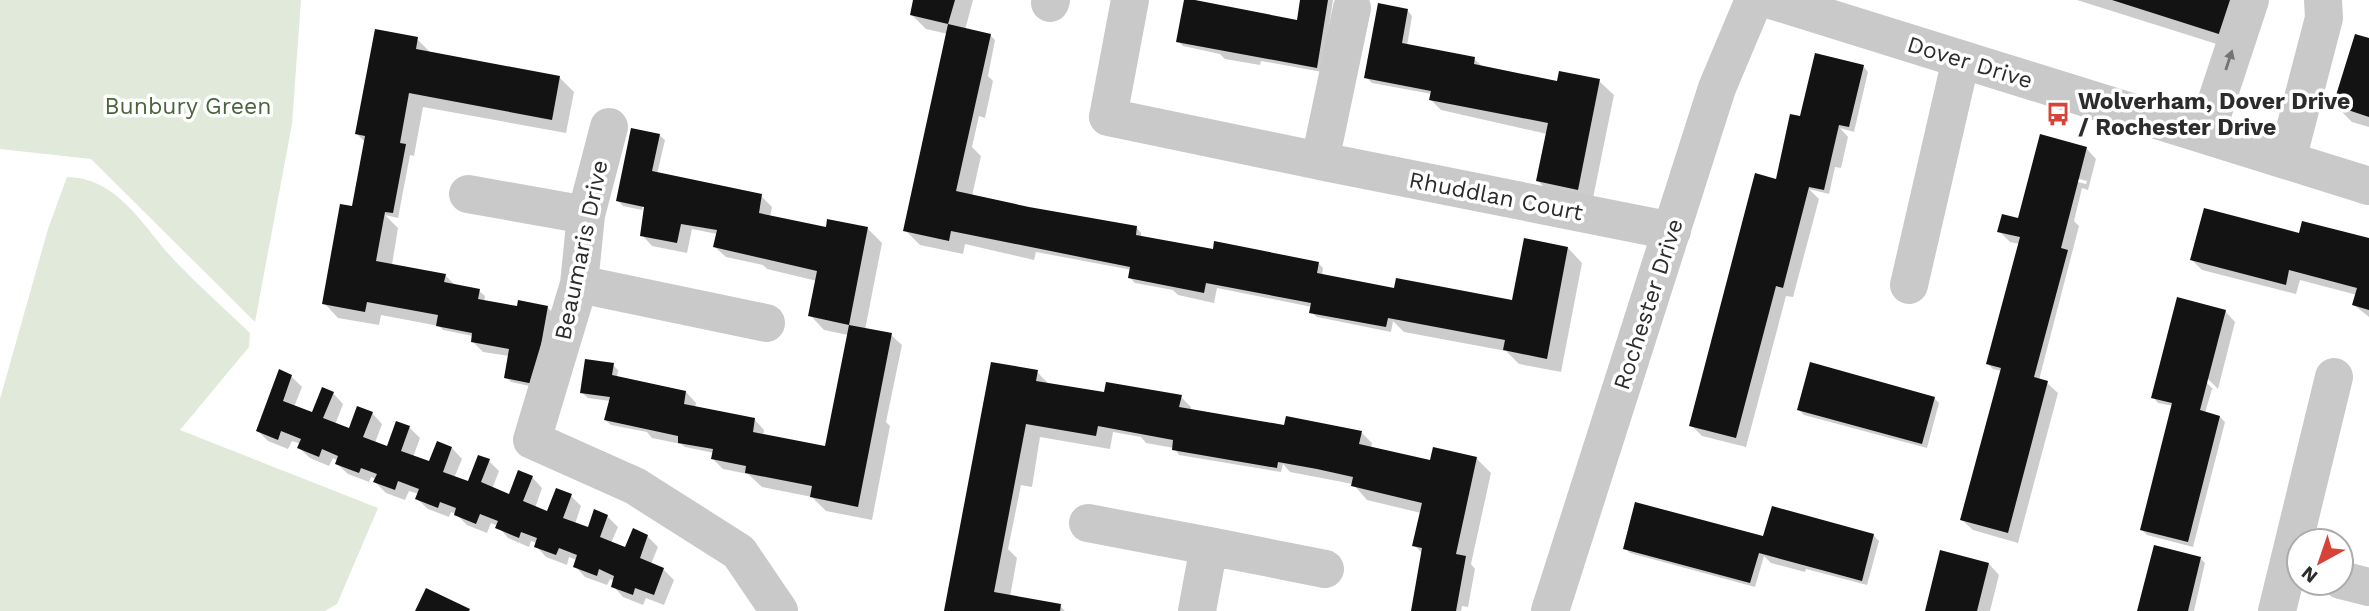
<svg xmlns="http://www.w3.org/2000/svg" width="2369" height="611" viewBox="0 0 2369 611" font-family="'Work Sans',sans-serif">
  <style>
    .green { fill: #e0e9da }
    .shadow { fill: #0003; fill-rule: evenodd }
    .building { fill: #131313 }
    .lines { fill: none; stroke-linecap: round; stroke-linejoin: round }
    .minor { stroke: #c9c9c9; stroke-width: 38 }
    .oneway { fill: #737373 }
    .labels { text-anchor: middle; stroke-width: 7; stroke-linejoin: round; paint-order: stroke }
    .street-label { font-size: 23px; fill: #2c2c2c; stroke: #fff }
    .poi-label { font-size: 23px; font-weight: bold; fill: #2c2c2c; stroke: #fff; text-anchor: start }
    .park-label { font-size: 23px; fill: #49633d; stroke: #fff }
  </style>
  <rect width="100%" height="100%" fill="#fff"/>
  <path class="green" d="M0,0H301L292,124L255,322L91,159L0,149Z
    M67,177C119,178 143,227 175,261C199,286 225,309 250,333L249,347L180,430L378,508L337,604L325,611H0V399L48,229Z"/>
  <path class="shadow" d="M914,0H973L965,30L990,35L995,40L988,76L993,81L985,118L979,116L972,147L981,156L972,196L1028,209L1136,227L1141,233V238L1214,251L1318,263L1323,268L1322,276L1393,290L1513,303L1568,248L1582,263L1561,372L1519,364L1506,351L1404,332L1393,321L1391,332L1317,317L1311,312L1312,307L1217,288L1214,303L1178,295L1173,290L1135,283L1130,278L1132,270L1036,252L1034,260L965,244L963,254L920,245L905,230L948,34L926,29L912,15Z
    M1186,0L1298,22L1301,0H1333L1322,72L1261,61L1260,65L1225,59L1220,54L1183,46L1178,41Z
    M2077,0H2258L2242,52Z
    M1407,10L1412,16L1407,46L1474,59L1483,67L1558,83L1599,81L1614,95L1592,203L1552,195L1538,181L1547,134L1441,110L1431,100L1432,94L1372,83L1366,77Z
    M417,39L432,54L559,77L574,92L566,133L423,107L414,156L410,155L398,218L385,215L398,228L392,265L445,275L456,286L479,291L485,296L484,302L516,308H548L553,313L539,388L511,382L506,377L509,356L483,352L472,341L473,336L443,330L439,326L381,315L379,325L338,318L324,303L357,209L365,142L357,134Z
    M2369,40V127L2352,122L2335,105Z
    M1863,66L1868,72L1854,132L1840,128L1848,137L1841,168L1835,167L1829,194L1809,189L1819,199L1793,297L1786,296L1746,447L1702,436L1691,425L1777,181L1805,119Z
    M659,135L665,140L657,174L761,196L772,207L770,217L827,229H868L882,243L865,330L891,335L902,345L886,422L890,426L872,520L826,511L812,497L762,487L748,474L723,469L713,459L714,453L685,447L681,444L652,438L647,432L611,425L605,420L610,401L588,398L582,393L613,365L618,370L617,378L686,392L696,403L695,408L754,419L764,430L763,436L826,448L848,335L824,330L810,315L817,281L767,269L763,265L726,257L715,247L717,234L692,229L687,253L652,246L642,235L650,172L642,210L623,206L618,201Z
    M2041,136L2086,148L2096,159L2088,190L2082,188L2074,221L2079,226L2039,380L2047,383L2058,393L2018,543L1973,530L1962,520L2002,371L1993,369L1988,364L2020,244L2010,242L1999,231L2003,216L2020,220L2032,171L2037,172L2033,168ZM2043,170L2087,181L2086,184L2043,173Z
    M2300,236L2369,240V317L2354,305L2357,295L2300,280L2296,294L2202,270L2192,260Z
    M2225,311L2235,322L2218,389L2203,374L2200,376L2214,390L2212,389L2205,413L2220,417L2225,422L2193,547L2147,535L2142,530L2174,406L2158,403L2153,397Z
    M1037,372L1050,385L1103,394L1181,397L1191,407V411L1283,427L1362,433L1372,443L1371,449L1432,462L1477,459L1491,473L1471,564L1475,569L1468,607L1462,606L1461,611H1412L1423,554L1414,545L1421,513L1367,500L1353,484L1290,472L1283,464L1281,472L1179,455L1174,448L1146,443L1141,437L1113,432L1110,449L1040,437L1032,487L1021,485L1008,549L1017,558L1010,597L1060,606L1065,611H946Z
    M291,376L302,387L294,407L313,414L333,393L343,404L335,425L350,431L372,413L382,424L375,443L388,449L409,427L420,438L413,457L430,464L452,448L462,459L454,478L469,483L489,461L499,471L492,489L510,496L532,477L542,488L535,508L548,513L571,496L581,506L575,524L589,529L607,516L618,527L611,543L626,549L647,536L658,547L651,564L663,569L674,580L664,605L646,598L643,605L623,597L613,586L615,581L610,579L607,585L585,577L575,566L577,560L569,557L567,565L546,557L536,546L537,543L531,541L529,547L508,538L498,526L491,523L487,533L467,525L456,514L451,512L449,517L428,509L417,499L419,494L409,491L405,500L386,493L375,482L376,479L371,477L369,482L348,474L337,464L338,461L333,458L329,466L310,458L299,448L301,444L292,441L288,449L268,441L258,431Z
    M1934,398L1939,403L1927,448L1804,415L1799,410Z
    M1873,535L1879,541L1867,585L1806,569L1805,572L1771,563L1764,556L1755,587L1630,553L1625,548L1762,538Z
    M2200,558L2205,563L2194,611H2139Z
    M1989,564L1999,575L1990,611H1926Z"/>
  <path class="building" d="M913,0H955L948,24L991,34L956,191L1029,207L1137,226L1136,235L1213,249L1214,241L1319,262L1317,273L1394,288L1396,278L1512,300L1524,238L1568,247L1547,359L1503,350L1505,340L1388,318L1386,327L1309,313L1311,303L1206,283L1204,293L1128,278L1130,267L951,231L949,241L903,231L948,24L910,15Z
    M1184,0H1195L1297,20L1300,0H1328L1317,68L1176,42Z
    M2112,0H2237L2225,36Z
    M1378,3L1408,9L1402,43L1475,57L1474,64L1557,81L1559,71L1600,79L1578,190L1536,181L1548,123L1429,100L1431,91L1364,78Z
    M375,29L418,37L416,49L560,76L552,120L409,93L400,143L406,144L393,213L385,212L376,261L446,274L444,282L480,289L478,299L517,306L518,300L548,306L534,384L504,378L509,349L471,342L472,333L436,326L438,315L367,302L365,312L322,304L340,204L352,206L365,136L355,134Z
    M2355,34L2369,38V117L2333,105Z
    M1815,53L1864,65L1849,127L1839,125L1824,190L1809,187L1783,288L1776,286L1736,438L1689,426L1755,173L1776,179L1790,114L1800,116Z
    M631,128L660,134L652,171L762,194L759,213L826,227L827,219L868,227L849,325L892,333L858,507L810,497L812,486L745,473L746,466L711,459L713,449L678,443V436L604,420L610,397L580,393L585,359L614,363L612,375L686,391L684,404L755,418L753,432L825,446L849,325L808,316L817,271L713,247L717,230L681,224L677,243L640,236L644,207L616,201Z
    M2040,134L2087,147L2061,248L2068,250L2034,377L2048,381L2008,533L1960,520L2001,368L1986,364L2020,237L1997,232L2002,214L2018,218Z
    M2204,208L2299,233L2302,221L2369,238V310L2352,305L2357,288L2289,270L2286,285L2190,260Z
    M2177,297L2226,310L2200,410L2220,416L2188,542L2140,530L2172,403L2151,398Z
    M991,362L1038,370L1036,381L1104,392L1106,382L1182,395L1179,407L1284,425L1286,416L1362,431L1359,444L1430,460L1433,447L1477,457L1456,554L1466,556L1456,611H1411L1422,548L1412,546L1422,503L1351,486L1353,477L1317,469L1278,462L1277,468L1172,450L1173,440L1098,426L1096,436L1026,424L994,592L1061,604L1060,611H944Z
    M1810,362L1935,397L1922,444L1797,410Z
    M279,369L292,375L283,401L312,412L322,387L334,392L323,418L349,428L357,406L373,412L363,437L387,446L396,421L410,426L401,451L429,461L437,441L452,447L443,472L468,481L478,455L490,459L481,482L509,494L518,470L533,476L523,501L547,511L556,488L572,494L563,518L588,527L594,509L608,515L600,537L625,547L633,528L648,535L640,558L664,568L654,595L635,588L633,595L611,587L614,576L599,569L597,576L573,567L577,555L559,548L556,555L534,547L537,538L521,532L519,538L495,528L498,521L480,514L476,524L454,515L456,508L440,502L438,508L415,499L419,489L398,481L395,490L373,482L377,474L361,468L359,473L335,464L338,456L322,449L319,457L297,448L301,439L281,431L278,440L256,431Z
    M1635,502L1763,536L1772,506L1874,534L1862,581L1759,553L1750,583L1623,549Z
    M2154,545L2201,557L2188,611H2137Z
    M1940,550L1989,563L1977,611H1925Z
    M426,588L470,609L469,611H415Z"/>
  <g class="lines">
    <path class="minor" d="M1130,0L1108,117L1320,161
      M1771,0L2369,186
      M1050,3L1051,0
      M1352,8L1320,161L1672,231
      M609,127L586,215L579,284L532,440L635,486L739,552L779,611
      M2179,127L2212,115L2250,0
      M2287,160L2324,18L2323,0
      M468,194L586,215
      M579,284L766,323
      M1909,285L1961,59
      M1088,523L1209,546L1197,611
      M1209,546L1325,569
      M2299,568L2288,566L2334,377
      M2341,580L2369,587
      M1550,611L1717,88L1754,0
      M2277,611L2288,566"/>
  </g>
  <defs><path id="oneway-solid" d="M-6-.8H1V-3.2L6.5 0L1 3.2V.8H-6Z" transform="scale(1.75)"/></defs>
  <use class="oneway" href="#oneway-solid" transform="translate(2229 60) rotate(-72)"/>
  <defs>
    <g id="bus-bare" transform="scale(1.89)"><path d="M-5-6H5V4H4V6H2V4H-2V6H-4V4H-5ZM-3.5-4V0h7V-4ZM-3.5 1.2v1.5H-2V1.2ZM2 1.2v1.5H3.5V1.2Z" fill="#d84339" stroke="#fff" stroke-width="2.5" paint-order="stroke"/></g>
  </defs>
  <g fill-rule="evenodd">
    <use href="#bus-bare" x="2058" y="114"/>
  </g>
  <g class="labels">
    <g class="street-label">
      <text transform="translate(1970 62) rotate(17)" y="8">Dover Drive</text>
      <text transform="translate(1496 196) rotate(11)" y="8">Rhuddlan Court</text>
      <text transform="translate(581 250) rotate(-78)" y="8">Beaumaris Drive</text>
      <text transform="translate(1648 304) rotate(-72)" y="8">Rochester Drive</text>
    </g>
    <g class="poi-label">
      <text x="2078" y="109">Wolverham, Dover Drive<tspan x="2078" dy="26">/ Rochester Drive</tspan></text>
    </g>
    <g class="park-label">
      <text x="188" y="114">Bunbury Green</text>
    </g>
  </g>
  <g transform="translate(2320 562) rotate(220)"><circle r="33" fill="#ffffff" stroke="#ababab" stroke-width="2"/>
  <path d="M0-5L12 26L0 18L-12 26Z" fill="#d84339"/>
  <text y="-10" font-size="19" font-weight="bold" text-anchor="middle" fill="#2c2c2c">N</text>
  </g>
</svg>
